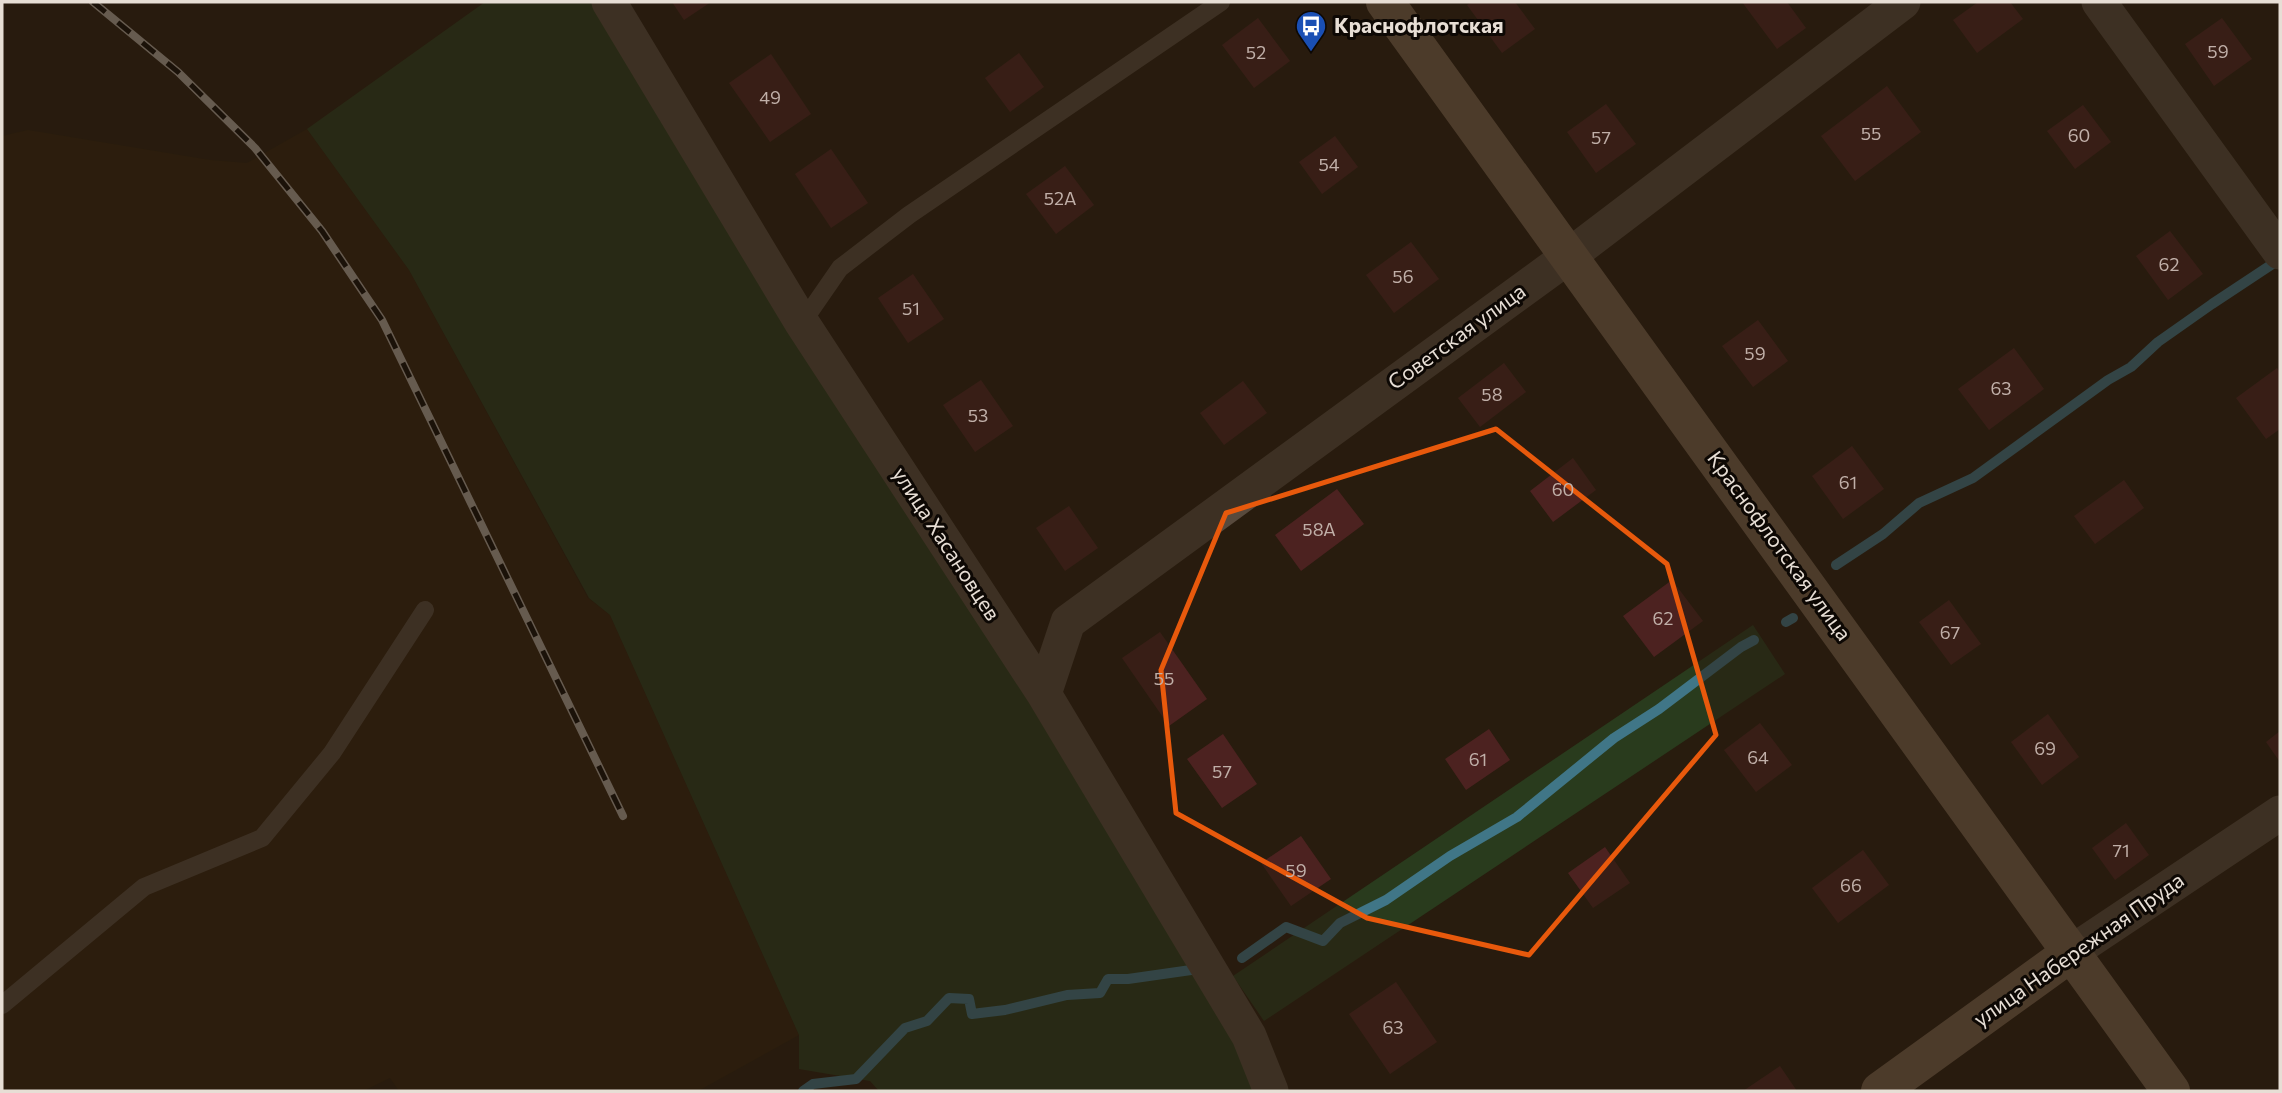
<svg xmlns="http://www.w3.org/2000/svg" width="2282" height="1093" viewBox="0 0 2282 1093" font-family="Commissioner,sans-serif">
  <style>
    .built { fill: #31200c }
    .green { fill: #293b1d }
    .lines { fill: none; stroke-linecap: round; stroke-linejoin: round }
    .stream { stroke: #407687; stroke-width: 10 }
    .building { fill: #4c2220 }
    .lane { stroke: #584a3d; stroke-width: 18 }
    .street { stroke: #584a3d; stroke-width: 35 }
    .secondary { stroke: #79624d; stroke-width: 38 }
    .rail-casing { stroke: #b2a89e; stroke-width: 8 }
    .rail { stroke: #0d0804; stroke-width: 5; stroke-dasharray: 16; stroke-linecap: butt }
    .marked { fill: none; stroke: #e8590c; stroke-width: 5; stroke-linejoin: round }
    .labels { text-anchor: middle; stroke-width: 6; stroke-linejoin: round; paint-order: stroke }
    .number-label { font-size: 18px; fill: #c0afa8 }
    .poi-label { font-size: 21px; font-weight: bold; fill: #e7ded5; stroke: #0d0804; text-anchor: start }
    .street-label { font-size: 21px; fill: #e7ded5; stroke: #0d0804 }
  </style>
  <rect width="100%" height="100%" fill="#281c0e"/>
  <path class="built" d="M307,129L409,270L588,598L610,615L799,1035L698,1091H399L390,1078L363,1091H2V136L28,130L210,160L247,163Z"/>
  <path class="green" d="M485,2H596L1240,1044L1260,1091H879L870,1081L799,1069V1035L610,615L589,598L409,270L307,129Z
    M1753,625L1785,674L1264,1021L1233,976Z"/>
  <g class="lines">
    <path class="stream" d="M1836,565L1883,534L1919,503L1973,478L2108,380L2131,367L2158,342L2212,304L2280,259
      M1786,622L1793,618
      M1242,958L1286,927L1323,941L1340,923L1386,900L1450,856L1517,817L1614,738L1659,709L1741,647L1754,640
      M803,1091L813,1084L856,1079L905,1028L927,1021L949,998L969,999L972,1014L1005,1010L1067,995L1100,993L1108,979H1128L1191,970"/>
  </g>
  <path class="building" d="M672,2H711L684,20Z
    M1472,2H1515L1535,29L1502,53L1467,5Z
    M1742,2H1787L1806,28L1777,49Z
    M1978,2H2010L2023,19L1977,53L1953,20Z
    M1258,18L1290,61L1254,88L1222,45Z
    M2222,18L2252,59L2214,86L2185,44Z
    M1019,53L1044,87L1010,112L985,78Z
    M771,54L811,114L770,142L729,83Z
    M1887,86L1921,132L1855,181L1821,136Z
    M1606,104L1636,144L1596,173L1567,132Z
    M2083,105L2111,142L2075,169L2047,131Z
    M1335,136L1358,167L1322,194L1299,162Z
    M831,149L868,203L831,228L795,174Z
    M1065,166L1094,205L1056,234L1026,194Z
    M2170,231L2203,274L2168,300L2136,256Z
    M1411,242L1439,279L1394,313L1366,275Z
    M913,274L944,319L908,343L878,298Z
    M1758,320L1788,361L1753,387L1722,346Z
    M2014,348L2044,389L1989,430L1958,389Z
    M1504,363L1526,392L1480,427L1458,398Z
    M2277,368L2280,372V429L2266,439L2236,398Z
    M981,380L1013,426L975,452L943,405Z
    M1243,381L1267,413L1224,445L1200,413Z
    M1852,446L1884,489L1843,519L1812,476Z
    M1573,458L1596,490L1553,522L1530,491Z
    M2124,480L2144,508L2095,544L2074,516Z
    M1337,489L1364,524L1301,571L1275,535Z
    M1069,506L1098,548L1065,571L1036,528Z
    M1672,580L1703,621L1654,657L1623,616Z
    M1949,600L1981,644L1951,665L1919,622Z
    M1160,632L1207,699L1169,726L1122,658Z
    M2048,714L2079,757L2042,785L2011,742Z
    M1760,723L1792,765L1756,792L1724,750Z
    M1489,729L1510,760L1466,790L1445,759Z
    M2280,731V762L2266,742Z
    M1223,734L1257,784L1222,808L1187,759Z
    M2126,823L2149,855L2115,880L2092,848Z
    M1301,836L1331,879L1291,906L1261,863Z
    M1605,847L1630,883L1593,908L1568,873Z
    M1863,850L1889,885L1838,923L1812,888Z
    M1396,982L1437,1042L1390,1074L1349,1014Z
    M1780,1066L1797,1091H1743Z"/>
  <g class="lines">
    <path class="lane" d="M802,323L840,268L909,215L1221,2
      M2,1005L144,887L262,838L332,753L425,610"/>
    <path class="street" d="M609,2L802,323L1044,694L1249,1036L1271,1091
      M2099,2L2280,252
      M1044,694L1068,622L1569,256L1903,2
      M2072,952L2280,813"/>
    <path class="secondary" d="M1385,2L2171,1091
      M1880,1091L2072,952"/>
    <g class="rail-casing">
      <path id="rail" d="M93,2L178,72L255,148L322,231L382,320L623,816"/>
    </g>
    <use href="#rail" class="rail"/>
  </g>
  <path d="M0 0H2282V1093H0ZM1496,429L1667,564L1716,735L1529,955L1367,918L1176,813L1161,670L1226,513Z" fill="#281c0e" fill-opacity=".55" fill-rule="evenodd"/>
  <path class="marked" d="M1496,429L1667,564L1716,735L1529,955L1367,918L1176,813L1161,670L1226,513Z"/>
  <defs>
    <g id="bus-pin" transform="scale(1.575)"><path d="M0 17L-7.5 6A9.5 9.5 0 1 1 7.5 6Z" fill="#1a4fb4" stroke="#0d0804"/><path d="M-5-6H5V4H4V6H2V4H-2V6H-4V4H-5ZM-3.5-4V0h7V-4ZM-3.5 1.2v1.5H-2V1.2ZM2 1.2v1.5H3.5V1.2Z" fill="#fff"/></g>
  </defs>
  <g fill-rule="evenodd">
    <use href="#bus-pin" x="1311" y="26"/>
  </g>
  <g class="labels">
    <g class="number-label">
      <text x="2218" y="58">59</text>
      <text x="1256" y="59">52</text>
      <text x="770" y="104">49</text>
      <text x="1871" y="140">55</text>
      <text x="2079" y="142">60</text>
      <text x="1601" y="144">57</text>
      <text x="1329" y="171">54</text>
      <text x="1060" y="205">52А</text>
      <text x="2169" y="271">62</text>
      <text x="1403" y="283">56</text>
      <text x="911" y="315">51</text>
      <text x="1755" y="360">59</text>
      <text x="2001" y="395">63</text>
      <text x="1492" y="401">58</text>
      <text x="978" y="422">53</text>
      <text x="1848" y="489">61</text>
      <text x="1563" y="496">60</text>
      <text x="1319" y="536">58А</text>
      <text x="1663" y="625">62</text>
      <text x="1950" y="639">67</text>
      <text x="1164" y="685">55</text>
      <text x="2045" y="755">69</text>
      <text x="1758" y="764">64</text>
      <text x="1478" y="766">61</text>
      <text x="1222" y="778">57</text>
      <text x="2121" y="857">71</text>
      <text x="1296" y="877">59</text>
      <text x="1851" y="892">66</text>
      <text x="1393" y="1034">63</text>
    </g>
    <g class="poi-label">
      <text x="1334" y="33">Краснофлотская</text>
    </g>
    <g class="street-label">
      <text transform="translate(1457 337) rotate(-36)" y="7">Советская улица</text>
      <text transform="translate(946 544) rotate(57)" y="7">улица Хасановцев</text>
      <text transform="translate(1779 546) rotate(54)" y="7">Краснофлотская улица</text>
      <text transform="translate(2079 950) rotate(-35)" y="7">улица Набережная Пруда</text>
    </g>
  </g>
  <rect width="2282" height="1093" fill="none" stroke="#e7ded5" stroke-width="7"/>
</svg>
